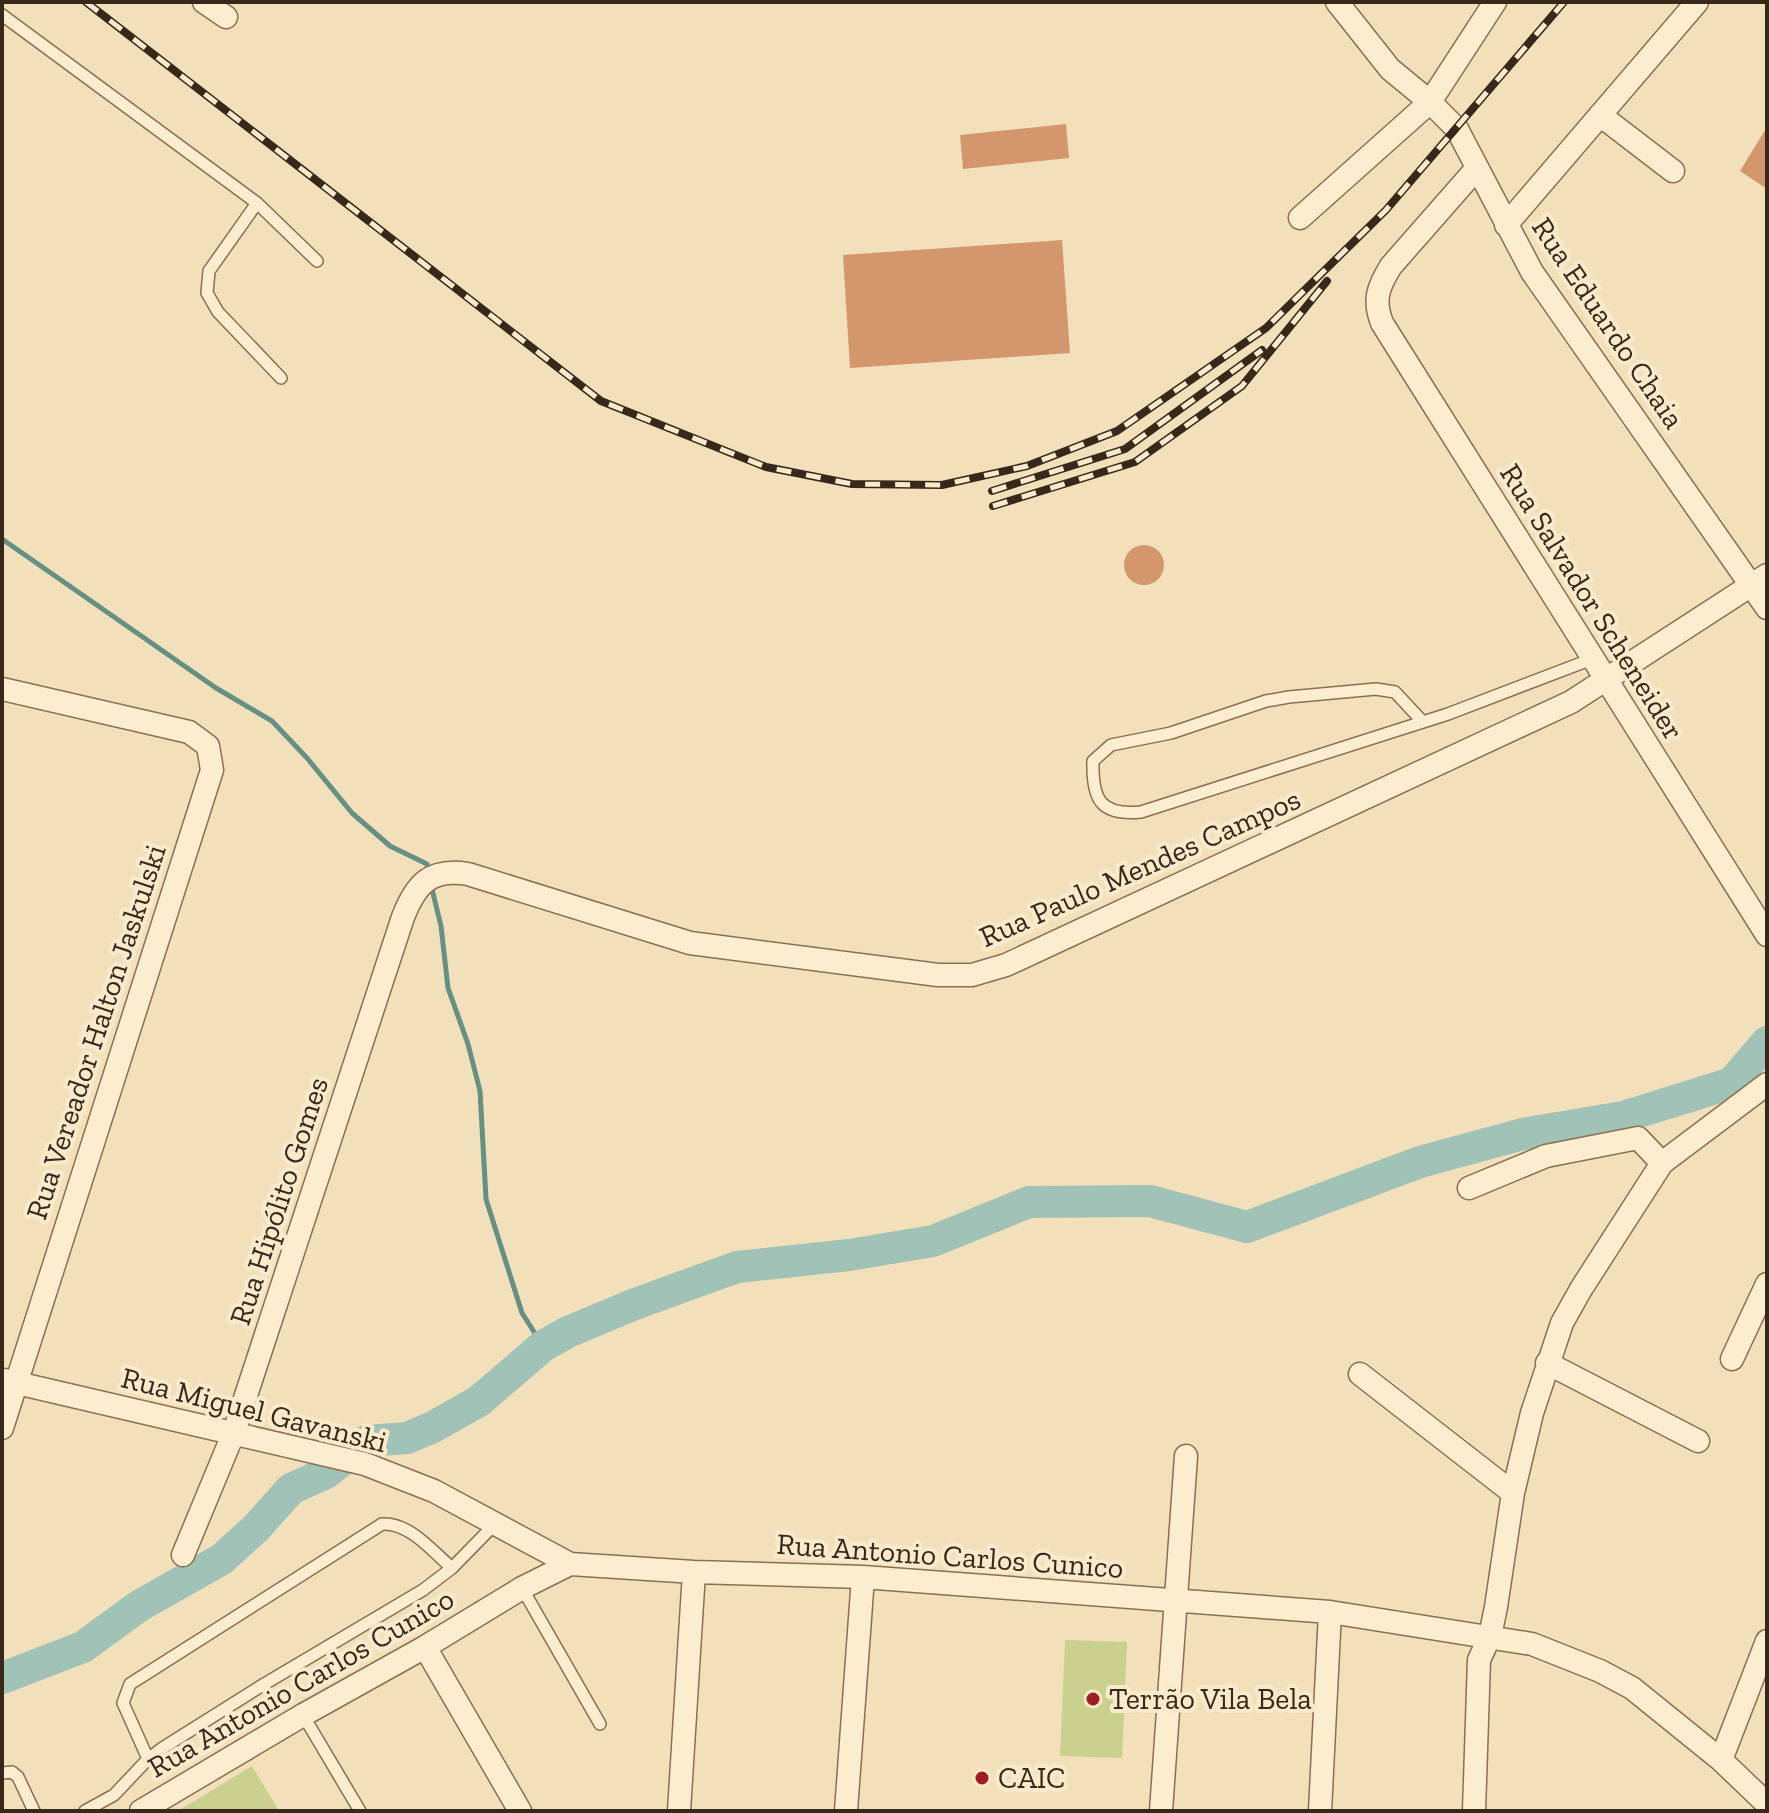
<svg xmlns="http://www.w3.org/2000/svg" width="1769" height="1813" viewBox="0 0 1769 1813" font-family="'Zilla Slab',serif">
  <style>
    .green { fill: #cad08e }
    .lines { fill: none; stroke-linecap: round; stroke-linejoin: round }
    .stream { stroke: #679085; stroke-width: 5 }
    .river { stroke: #a0c2b7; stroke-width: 32 }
    .building { fill: #d3966d }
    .service-casing { stroke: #8a6f53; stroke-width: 14 }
    .minor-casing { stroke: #8a6f53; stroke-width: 25 }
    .service { stroke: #fcedcf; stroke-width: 11 }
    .minor { stroke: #fcedcf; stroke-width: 22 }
    .rail-casing { stroke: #38281a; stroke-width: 8 }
    .rail { stroke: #f8eacb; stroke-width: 5; stroke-dasharray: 15; stroke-linecap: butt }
    .poi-dot { fill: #9e1e22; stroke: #f8eacb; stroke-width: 3 }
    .labels { text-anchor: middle; stroke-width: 8; stroke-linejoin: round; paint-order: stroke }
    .street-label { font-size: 30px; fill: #38281a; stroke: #f8eacb }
    .poi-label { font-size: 30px; fill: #38281a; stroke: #f8eacb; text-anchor: start }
  </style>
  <rect width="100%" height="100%" fill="#f2e0bb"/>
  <path class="green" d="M1065,1640L1127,1642L1122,1758L1060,1756Z
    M252,1766L279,1811H178Z"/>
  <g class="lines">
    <path class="stream" d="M2,539L216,688L272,721L307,758L352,813L390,846L427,864L428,872
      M431,885L441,926L448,988L468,1044L480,1091L486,1199L522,1313L543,1346"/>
    <path class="river" d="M2,1678L83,1647L139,1606L222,1559L256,1528L291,1489L326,1473L366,1441L407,1438L433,1427L479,1401L543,1346L568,1332L635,1304L737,1267L849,1255L933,1241L1029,1202L1150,1201L1247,1227L1420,1162L1523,1134L1623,1117L1732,1083L1767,1042"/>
  </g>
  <path class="building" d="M1066,124L1069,158L963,169L960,135Z
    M1767,127V189L1740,171Z
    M1062,240L1070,353L850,368L843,255Z
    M1124 565a20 20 0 1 1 40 0a20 20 0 1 1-40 0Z"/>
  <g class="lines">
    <g class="service-casing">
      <path id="service" d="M2,15L257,203L209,271L207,293L218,312L281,378
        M257,203L317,261
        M1422,721L1395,692L1376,689L1289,697L1266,701L1171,733L1111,745L1093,761C1092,799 1100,816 1141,812L1448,714L1592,659
        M522,1588L600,1724
        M303,1715L360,1811
        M148,1759L123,1703L130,1684L382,1524C409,1522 432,1551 452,1568
        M2,1773L12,1772L18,1777L34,1811
        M85,1811L114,1795L148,1759L161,1749L261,1686L423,1590L452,1568L496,1523"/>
    </g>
    <g class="minor-casing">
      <path id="minor" d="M204,2L226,17
        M1337,2L1390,69L1430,102L1457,129L1532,272L1767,608
        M1600,115L1673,171
        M1477,168L1391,266C1378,287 1373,300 1382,323L1767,935
        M1300,218L1430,102L1495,2
        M1506,225L1697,2
        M2,689L189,732L208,746L212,770L2,1428
        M1469,1188L1546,1156L1638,1138L1662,1163
        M1732,1359L1767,1284
        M1547,1363L1698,1441
        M1360,1374L1513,1493
        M4,1380L365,1464L434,1491L570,1564
        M183,1555L234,1432L403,917C416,884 430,868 468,874L690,943L938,975H972L1006,965L1571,702L1767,575
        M425,1647L520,1811
        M1721,1760L1767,1641
        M141,1811L303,1715L425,1647L522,1588L570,1564L694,1572L863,1577L1330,1612L1532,1644L1600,1671L1632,1688L1721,1760L1767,1804
        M679,1811L694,1572
        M846,1811L863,1577
        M1161,1811L1186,1456
        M1320,1811L1330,1612
        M1474,1811L1479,1660L1490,1636L1496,1607L1513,1493L1532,1413L1562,1323L1581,1289L1662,1163L1767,1084"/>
    </g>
    <use href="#service" class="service"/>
    <use href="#minor" class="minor"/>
    <g class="rail-casing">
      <path id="rail" d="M86,2L601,401L766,467L852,484L942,485L1027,466L1117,431L1266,328L1386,210L1564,2
        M992,491L1125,449L1262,350
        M993,506L1135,462L1242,386L1327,281"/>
    </g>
    <use href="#rail" class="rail"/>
  </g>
  <g class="poi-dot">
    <circle cx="1093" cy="1699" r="8"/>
    <circle cx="982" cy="1778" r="8"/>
  </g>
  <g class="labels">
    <g class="street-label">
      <text transform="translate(1608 323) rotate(56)" y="10">Rua Eduardo Chaia</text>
      <text transform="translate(1592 602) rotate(58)" y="10">Rua Salvador Scheneider</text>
      <text transform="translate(1140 868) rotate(-24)" y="10">Rua Paulo Mendes Campos</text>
      <text transform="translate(96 1032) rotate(-72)" y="10">Rua Vereador Halton Jaskulski</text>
      <text transform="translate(279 1201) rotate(-72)" y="10">Rua Hipólito Gomes</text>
      <text transform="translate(254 1410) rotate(14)" y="10">Rua Miguel Gavanski</text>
      <text transform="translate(950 1556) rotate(4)" y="10">Rua Antonio Carlos Cunico</text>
      <text transform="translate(301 1683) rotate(-30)" y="10">Rua Antonio Carlos Cunico</text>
    </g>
    <g class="poi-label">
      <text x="1109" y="1709">Terrão Vila Bela</text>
      <text x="998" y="1788">CAIC</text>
    </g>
  </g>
  <rect width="1769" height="1813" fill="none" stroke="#38281a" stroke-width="8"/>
</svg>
